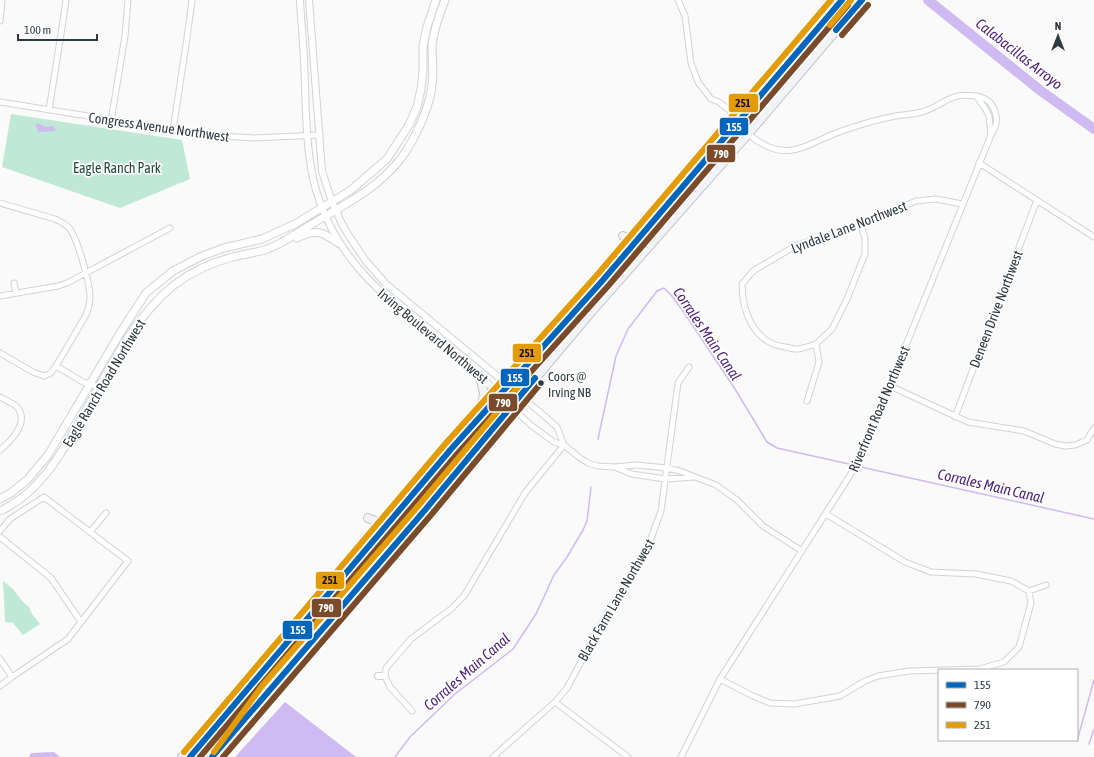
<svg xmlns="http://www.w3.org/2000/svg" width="1094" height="757" viewBox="0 0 1094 757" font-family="'Asap Condensed',sans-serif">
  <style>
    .green { fill: #bfe8d6 }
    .water { fill: #cfbaf2 }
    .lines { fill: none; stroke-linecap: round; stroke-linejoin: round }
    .stream { stroke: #cfbaf2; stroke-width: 1.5 }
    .river { stroke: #cfbaf2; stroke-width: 10 }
    .minor-casing { stroke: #cfd4d7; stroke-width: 7 }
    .tertiary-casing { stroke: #cfd4d7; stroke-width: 8 }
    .secondary-casing { stroke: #cfd4d7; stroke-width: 9 }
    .primary-casing { stroke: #c0c4ca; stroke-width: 10 }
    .motorway-casing { stroke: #c0c4ca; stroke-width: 12 }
    .minor { stroke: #fefefe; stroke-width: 5 }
    .tertiary { stroke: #fefefe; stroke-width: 6 }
    .secondary { stroke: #fefefe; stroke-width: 7 }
    .primary { stroke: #f2f3f7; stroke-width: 8 }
    .motorway { stroke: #eaecf2; stroke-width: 10 }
    .bus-1-casing { stroke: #fff; stroke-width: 9 }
    .bus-2-casing { stroke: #fff; stroke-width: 9 }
    .bus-3-casing { stroke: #fff; stroke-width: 9 }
    .bus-1 { stroke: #0065bd; stroke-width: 6 }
    .bus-2 { stroke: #7a4b2a; stroke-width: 6 }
    .bus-3 { stroke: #e39b06; stroke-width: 6 }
    .bus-dot { fill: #2e3a41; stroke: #fff; stroke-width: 1.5 }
    .labels { text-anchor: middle; stroke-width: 3.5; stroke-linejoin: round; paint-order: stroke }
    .bus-label { font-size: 13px; fill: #2e3a41; stroke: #fff; text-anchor: start }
    .street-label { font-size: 14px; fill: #2e3a41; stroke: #fff }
    .park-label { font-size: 14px; fill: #204d3b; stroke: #fff }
    .water-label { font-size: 15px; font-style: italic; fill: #4d1f7c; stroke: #fff }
    .line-badge { stroke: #fff; stroke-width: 1.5 }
    .badge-label { font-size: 11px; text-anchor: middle; font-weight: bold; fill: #fff }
    .pale-badge-label { font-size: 11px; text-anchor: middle; font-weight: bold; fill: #111 }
  </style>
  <rect width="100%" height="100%" fill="#fafafa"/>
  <path class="green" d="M11,114L182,140L190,179L120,208L2,167Z
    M3,581L13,589L23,602L29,607L32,614L40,624L23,635L13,623L5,622Z"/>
  <path class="water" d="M38,123L45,127L53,126L56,131L39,132L35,125Z
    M285,702L356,757H235Z
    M54,752L60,757H29L31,753Z"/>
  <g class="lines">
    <path class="stream" d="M598,439L616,356L628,329L657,291L664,288L671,295L683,311L735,389L767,442L777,448L849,464
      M861,467L1094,519
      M1077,741L1094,680
      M1089,744L1094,729
      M395,757L410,737L455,694L513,649L536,614L554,575L567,557L583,530L587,521L591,487"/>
    <path class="river" d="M928,0L1041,91L1094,129"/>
    <g class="minor-casing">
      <path id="minor" d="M678,0L685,16L691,63L698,82L711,99L719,102L729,110L738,123
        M0,21L2,0
        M976,96L985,108L989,116L991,135
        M0,102L207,135L254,138L320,135
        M49,110L63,21L66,0
        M111,121L125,36L128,0
        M173,130L187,38L192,0
        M979,163L1094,237
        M0,203L55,219C61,222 66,224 70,229C78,240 90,284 90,297C90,304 88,309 86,315L56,366L51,373L44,376L33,372L0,353
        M14,283L16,293
        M0,296L58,286L67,283L170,228
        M816,344C810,346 804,348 798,349C794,349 789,348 785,347C754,343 742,312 742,284L753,271L797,245L861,225L916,201L936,199L962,204
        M56,366L83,382L99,387
        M890,386L968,422L1024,431L1055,444L1065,446L1075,445L1087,440L1094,428
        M520,395L557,427L564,445
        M0,397C5,400 13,403 17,407C30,422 11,441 0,450
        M807,401L819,362L816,344L832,329L847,299L865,254V239L861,225
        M512,406L521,416L532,426L554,442L564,445L580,458L588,463L598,466L614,467L636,465L667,468L680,471L716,485L737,500L763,526L802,551
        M955,417L1037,200
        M617,468L632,474L665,479L695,477
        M826,514L905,562L931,572L976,574L1011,581L1029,591
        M0,531L10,519L44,497L128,561L68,639L12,677
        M90,532L106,513
        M0,537L51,578L81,622
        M1029,591L1046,585
        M0,659L12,677L0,686
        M720,679L753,696L770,703L794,704L840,696L865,681L878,676L909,671L980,669L1004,662L1019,647L1031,603L1029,591
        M555,702L628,757
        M412,711L390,687L385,676L386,668L411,639L451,609L464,596L525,493L564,445
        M493,757L555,702L567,688L611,606L645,555L661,511L678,383L689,367
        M681,757L720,679L854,469L879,412L991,135C996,128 998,120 995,112C992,102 986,98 976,96C947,92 946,105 922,112C914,114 904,115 895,116C881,119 868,122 854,127C843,130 831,135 820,140C811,144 802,149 792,150C775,153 761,144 748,134"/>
    </g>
    <g class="tertiary-casing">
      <path id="tertiary" d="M300,0C301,20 303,40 304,60C306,99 305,140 313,178C330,254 380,293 437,340C463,361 488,383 512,406
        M309,0L322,171L332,202L342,224L349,236L365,260L386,284L520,395
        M378,676H385"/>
    </g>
    <g class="secondary-casing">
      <path id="secondary" d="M297,238C316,228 323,232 340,244
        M0,499L11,493L28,479L48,455L122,330L146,293L173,271L202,256L224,248L262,239L295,224L351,190L387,159L409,125L417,107L421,89L423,70V47L427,27L436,0
        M0,511C38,494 60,456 80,421C107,374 131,320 174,285C191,272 213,262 233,257C244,254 254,253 265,250C282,244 297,233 312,224C344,205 379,188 402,157C415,139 430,107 432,85C434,72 432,58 432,45C434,29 439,15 445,0"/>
    </g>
    <g class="primary-casing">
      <path id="primary" d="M623,236L635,242V246
        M610,287L615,275L623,264
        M452,448L453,439L476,414L483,401L484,393L480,376
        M330,614C339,593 357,576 372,559C377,553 386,544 387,536C389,527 375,520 368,518
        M265,696L425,510L592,311L748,134L862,0
        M210,735L452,448L603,280L842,0
        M212,757L235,730"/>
    </g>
    <g class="motorway-casing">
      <path id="motorway" d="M183,757L213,731
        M221,757L268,691"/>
    </g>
    <use href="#minor" class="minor"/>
    <use href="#tertiary" class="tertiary"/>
    <use href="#secondary" class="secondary"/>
    <use href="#primary" class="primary"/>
    <use href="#motorway" class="motorway"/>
    <g class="bus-1-casing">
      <path id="bus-1" d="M836,30L862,0
        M190,757L452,448L603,280L842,0
        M212,757L425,510L535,378"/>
    </g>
    <g class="bus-2-casing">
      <path id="bus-2" d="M842,35L868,5
        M200,757L458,453L609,285L848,5
        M223,757L431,515L541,383"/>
    </g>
    <g class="bus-3-casing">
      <path id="bus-3" d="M830,25L851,0
        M184,752L446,443L597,275L831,0
        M214,752L262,686L419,505L529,374"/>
    </g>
    <use href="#bus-1" class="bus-1"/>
    <use href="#bus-2" class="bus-2"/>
    <use href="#bus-3" class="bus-3"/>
  </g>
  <circle class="bus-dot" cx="541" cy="383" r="3.5"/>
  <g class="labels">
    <g class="bus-label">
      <text x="548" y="381">Coors @<tspan x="548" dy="16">Irving NB</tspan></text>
    </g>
    <g class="street-label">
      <text transform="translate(159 127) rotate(8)" y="5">Congress Avenue Northwest</text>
      <text transform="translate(849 227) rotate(-21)" y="5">Lyndale Lane Northwest</text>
      <text transform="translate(996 309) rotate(-69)" y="5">Deneen Drive Northwest</text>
      <text transform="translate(433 336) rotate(40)" y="5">Irving Boulevard Northwest</text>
      <text transform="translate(104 383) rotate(-59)" y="5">Eagle Ranch Road Northwest</text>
      <text transform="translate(879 409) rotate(-67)" y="5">Riverfront Road Northwest</text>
      <text transform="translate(616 600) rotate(-60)" y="5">Black Farm Lane Northwest</text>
    </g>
    <g class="park-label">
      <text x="117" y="173">Eagle Ranch Park</text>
    </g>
    <g class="water-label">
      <text transform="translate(1019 54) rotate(38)" y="5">Calabacillas Arroyo</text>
      <text transform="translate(707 334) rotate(56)" y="5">Corrales Main Canal</text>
      <text transform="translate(991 486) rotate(13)" y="5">Corrales Main Canal</text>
      <text transform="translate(467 672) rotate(-41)" y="5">Corrales Main Canal</text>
    </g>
  </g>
  <g class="line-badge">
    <rect x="728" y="93" width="31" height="20" rx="4" fill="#e39b06"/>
    <rect x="719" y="117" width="30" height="19" rx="4" fill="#0065bd"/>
    <rect x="706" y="144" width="30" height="19" rx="4" fill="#7a4b2a"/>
    <rect x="512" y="343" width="30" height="20" rx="4" fill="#e39b06"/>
    <rect x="500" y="368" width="30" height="19" rx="4" fill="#0065bd"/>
    <rect x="488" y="393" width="30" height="19" rx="4" fill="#7a4b2a"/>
    <rect x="315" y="571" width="30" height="19" rx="4" fill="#e39b06"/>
    <rect x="311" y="598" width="31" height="20" rx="4" fill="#7a4b2a"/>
    <rect x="282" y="620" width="31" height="20" rx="4" fill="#0065bd"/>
  </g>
  <g class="badge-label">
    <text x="734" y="131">155</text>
    <text x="721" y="158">790</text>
    <text x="515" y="382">155</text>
    <text x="503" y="407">790</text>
    <text x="326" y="612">790</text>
    <text x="298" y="634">155</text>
  </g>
  <g class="pale-badge-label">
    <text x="743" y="107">251</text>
    <text x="527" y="357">251</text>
    <text x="330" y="584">251</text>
  </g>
  <rect x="938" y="669" width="140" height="72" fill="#ffffff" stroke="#abb0b3"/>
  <rect x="946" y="682" width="20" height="6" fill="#0065bd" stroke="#abb0b3"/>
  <text x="974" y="689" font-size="12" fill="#2e3a41">155</text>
  <rect x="946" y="702" width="20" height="6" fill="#7a4b2a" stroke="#abb0b3"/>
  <text x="974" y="709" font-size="12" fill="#2e3a41">790</text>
  <rect x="946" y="722" width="20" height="6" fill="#e39b06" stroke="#abb0b3"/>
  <text x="974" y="729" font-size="12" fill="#2e3a41">251</text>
  <g transform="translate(1058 36)" stroke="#ffffff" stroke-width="3" paint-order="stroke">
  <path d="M0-3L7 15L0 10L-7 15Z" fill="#2e3a41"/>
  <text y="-6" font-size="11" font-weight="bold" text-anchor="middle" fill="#2e3a41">N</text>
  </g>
  <path d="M18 34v6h79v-6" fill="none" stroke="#2e3a41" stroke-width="2"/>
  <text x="24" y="34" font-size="12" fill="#2e3a41" stroke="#ffffff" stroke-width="3" paint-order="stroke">100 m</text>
</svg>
